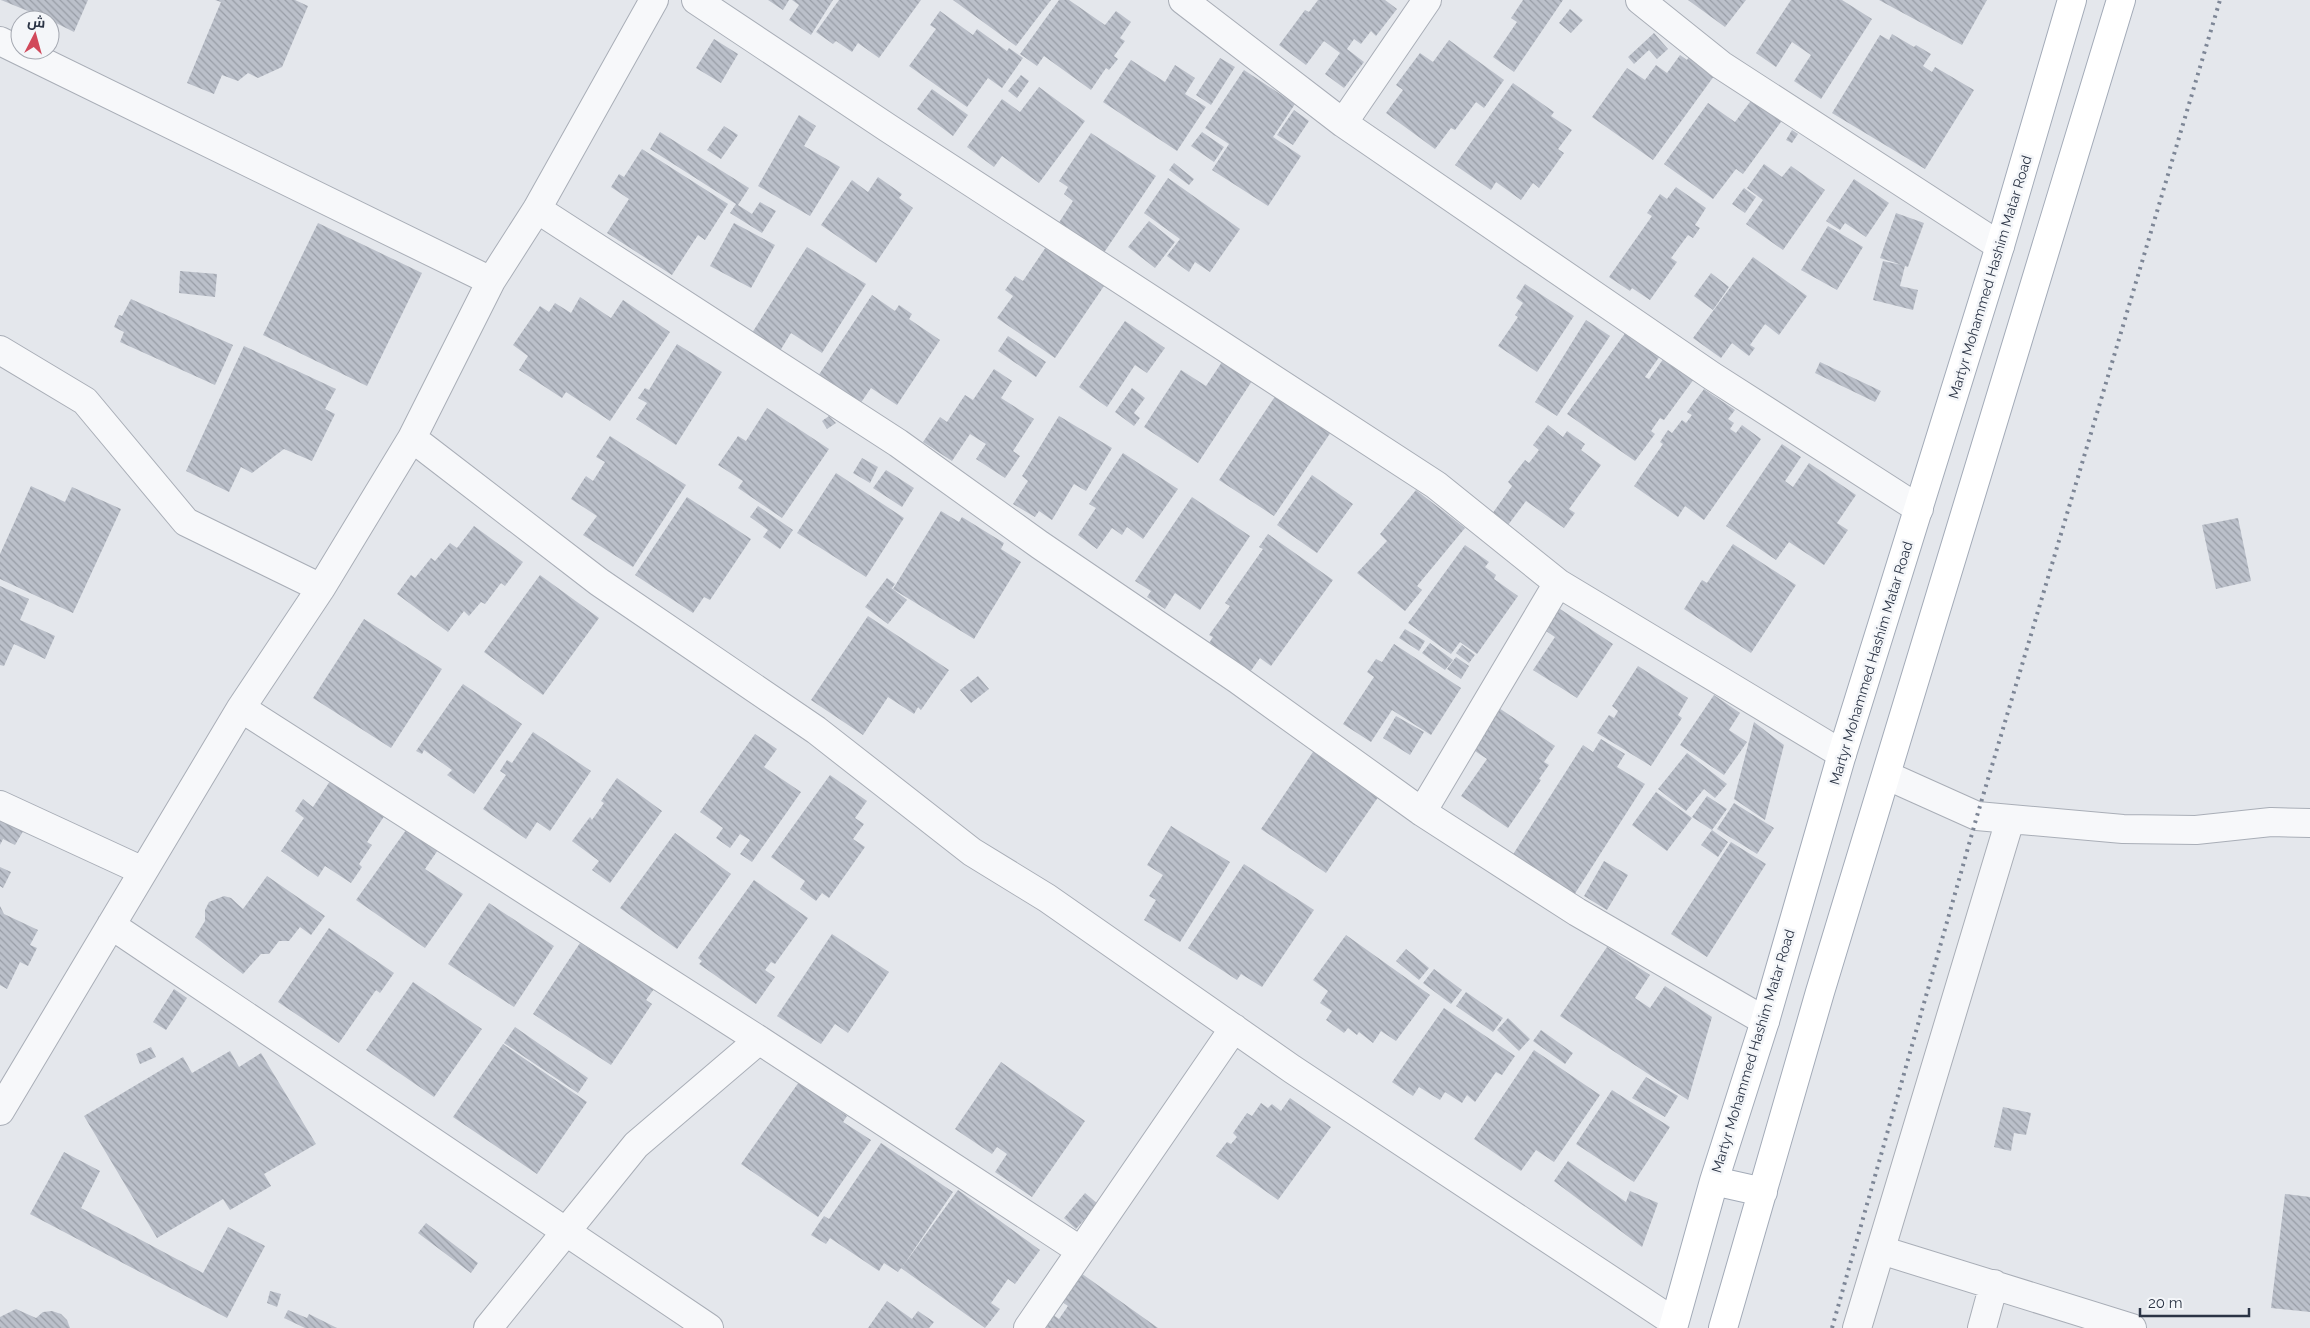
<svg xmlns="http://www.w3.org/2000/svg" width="2310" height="1328" viewBox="0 0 2310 1328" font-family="Raleway,Cairo,sans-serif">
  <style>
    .building { fill: url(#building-back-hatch) }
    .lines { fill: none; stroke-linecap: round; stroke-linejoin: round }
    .minor-casing { stroke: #a9aeb7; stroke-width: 30 }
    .primary-casing { stroke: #a3abb8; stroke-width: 30 }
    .minor { stroke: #f7f8fa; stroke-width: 28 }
    .primary { stroke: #fff; stroke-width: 28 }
    .rail { stroke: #7d8696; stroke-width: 4; stroke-dasharray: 2.5 5; stroke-linecap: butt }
    .labels { text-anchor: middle; stroke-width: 5; stroke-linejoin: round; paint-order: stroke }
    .street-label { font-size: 14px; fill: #2b3445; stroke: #f4f6f9 }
  </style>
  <defs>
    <pattern id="building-back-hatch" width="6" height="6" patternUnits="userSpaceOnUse" patternTransform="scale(1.25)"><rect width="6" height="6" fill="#bbc0ca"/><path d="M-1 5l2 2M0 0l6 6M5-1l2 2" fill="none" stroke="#989da6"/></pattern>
  </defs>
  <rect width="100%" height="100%" fill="#e4e7ec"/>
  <path class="building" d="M1,0H88L74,32L50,20Z
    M215,0H295L308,6L282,67L258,78L248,73L238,81L222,75L214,94L187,83L221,2Z
    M768,0H789L783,10Z
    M792,0H833L811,35L789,20L799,5Z
    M839,0H921L879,58L858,43L852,52L836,41L833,44L816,32Z
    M953,0H1051L1016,46Z
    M1059,0H1069L1105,25L1116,11L1131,22L1120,38L1125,41L1114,56L1118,59L1109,70L1106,68L1091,90L1044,56L1037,66L1020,54Z
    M1318,0H1385L1397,9L1376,36L1371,31L1361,44L1354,39L1347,49L1364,62L1344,88L1325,74L1340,53L1324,41L1306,65L1279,45L1305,10L1309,12Z
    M1523,0H1563L1514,72L1493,57L1517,22L1511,18Z
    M1688,0H1746L1725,27Z
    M1791,0H1842L1872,19L1821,99L1794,81L1811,55L1792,42L1776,67L1756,53Z
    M1879,0H1987L1962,45Z
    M1570,9L1583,20L1571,33L1559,23Z
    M940,11L973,35L977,29L1007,51L1009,48L1023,58L1002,88L988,78L967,107L909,66L936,29L930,25Z
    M1654,33L1668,49L1657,59L1649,50L1634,64L1628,57Z
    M1892,34L1914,47L1916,45L1931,54L1923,66L1932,72L1935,67L1974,90L1925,169L1832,113L1880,35L1889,40Z
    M714,39L738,54L721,83L696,68Z
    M1449,40L1504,80L1484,108L1476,102L1455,130L1451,128L1435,149L1386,113L1403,90L1396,85L1420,53L1433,62Z
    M1691,54L1717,72L1653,160L1592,117L1627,68L1645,80L1656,65L1667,73L1680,55L1687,60Z
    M1220,58L1235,67L1211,105L1196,95Z
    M1131,60L1165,82L1175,65L1195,78L1185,94L1206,107L1177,151L1103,102Z
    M1244,70L1295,104L1273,137L1301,156L1268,206L1212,170L1229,144L1205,128Z
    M1021,75L1029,81L1017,98L1008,91Z
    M1513,83L1554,112L1551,116L1572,130L1558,149L1564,153L1539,188L1533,183L1521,200L1496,182L1491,190L1455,165Z
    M1039,87L1085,121L1039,183L1002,156L994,167L967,147L1002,99L1020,112Z
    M932,89L968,115L953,136L917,109Z
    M1753,98L1783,119L1743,174L1736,169L1713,199L1664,164L1708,103L1735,122Z
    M1294,110L1309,121L1293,145L1277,135Z
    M799,115L816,126L804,146L840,167L810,216L758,186Z
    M724,126L738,135L721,159L707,150Z
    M1792,130L1798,134L1792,143L1786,140Z
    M660,132L749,188L738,205L752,214L760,202L776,211L762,233L730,213L736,204L650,149Z
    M1202,132L1224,147L1214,162L1191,146Z
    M1091,133L1156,176L1103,254L1058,224L1073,201L1064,194L1068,187L1059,181Z
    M642,149L728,204L705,240L698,235L672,275L607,233L629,199L611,187L619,174L624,177Z
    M1174,163L1194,179L1189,185L1169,170Z
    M1764,164L1782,177L1791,166L1825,190L1783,250L1746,224L1763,200L1747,188Z
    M878,177L902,194L899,198L913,208L876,263L821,225L852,180L868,192Z
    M1168,178L1240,229L1210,272L1195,262L1189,272L1167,256L1180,239L1144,213Z
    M1854,179L1889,203L1866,237L1845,223L1840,230L1826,221Z
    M1676,187L1706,208L1695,225L1700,228L1693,238L1688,235L1671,258L1677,262L1650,300L1632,288L1630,291L1609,277L1652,216L1647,213L1660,194L1667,199Z
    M1744,188L1756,197L1745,213L1732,204Z
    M1896,213L1924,223L1908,267L1905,266L1900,286L1918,290L1913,310L1873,300L1883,261L1902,265L1880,258Z
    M1149,221L1175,242L1155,268L1128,247Z
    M318,223L422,273L367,386L263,335Z
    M734,223L775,245L751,288L710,266Z
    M1828,226L1863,247L1837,290L1801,270Z
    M807,247L866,284L822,353L791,333L778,354L750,336Z
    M1046,247L1104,286L1055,358L997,318L1013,296L1005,290L1015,276L1023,281Z
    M1753,257L1807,296L1779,335L1765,324L1750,345L1755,348L1749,356L1732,343L1721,358L1693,338Z
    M180,271L217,274L215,297L179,293Z
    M1711,273L1729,287L1713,310L1694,296Z
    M1525,284L1574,316L1537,372L1498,346L1518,317L1515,315L1523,303L1516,298Z
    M872,295L895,311L899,305L912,314L909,319L940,340L897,405L871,388L860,404L818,376Z
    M580,297L611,318L623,300L670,332L610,421L566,392L562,398L519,370L528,356L513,345L540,306L549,312L555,303L571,313Z
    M131,299L233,345L215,385L120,342L124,332L114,327L119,315L122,316Z
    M1586,320L1610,336L1557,416L1535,402Z
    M1125,321L1165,348L1147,373L1135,365L1107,407L1079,387Z
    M1626,332L1660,356L1645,377L1649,379L1664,358L1694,379L1664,420L1660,418L1651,431L1655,434L1635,461L1567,414Z
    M1008,336L1046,362L1036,377L998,351Z
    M677,344L722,372L676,445L636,419L647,403L638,398L645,388L649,390Z
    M244,346L336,389L325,409L335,414L312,461L284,449L252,473L241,467L229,492L186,471Z
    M1222,362L1252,381L1198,463L1144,427L1181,370L1206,386Z
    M1820,362L1881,391L1875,402L1815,373Z
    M994,369L1012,381L1001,398L1034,419L1013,451L1020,456L1005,478L976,459L986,444L970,434L952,461L923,442L940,417L947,422L965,395L973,400Z
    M1132,388L1145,398L1134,413L1140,418L1134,426L1115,412Z
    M1704,389L1735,410L1728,419L1734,423L1730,429L1736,433L1742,425L1761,439L1704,520L1685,506L1678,517L1634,486L1663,444L1660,442L1668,430L1672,433L1682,420L1686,423L1692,415L1687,412Z
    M1276,395L1331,432L1274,516L1219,480Z
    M767,408L829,449L782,518L738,488L743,481L718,465L738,436L746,441Z
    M829,416L836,423L827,429L822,421Z
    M1059,416L1112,448L1086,491L1074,484L1052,520L1039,511L1035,517L1013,504L1028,481L1022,476Z
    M1548,425L1563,437L1567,431L1585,444L1581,450L1601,465L1569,509L1575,513L1564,528L1526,501L1508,525L1492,514L1512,486L1508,482L1525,460L1529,463L1539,450L1533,445Z
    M610,436L686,485L633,567L583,535L597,516L571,499L586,476L593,481L605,462L596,457Z
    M1782,444L1801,457L1785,481L1793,487L1809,463L1856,495L1837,523L1848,530L1824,565L1789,542L1776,560L1726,526Z
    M1123,453L1178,489L1143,539L1127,527L1122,535L1112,528L1097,549L1078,535L1096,508L1089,504Z
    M862,458L878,467L870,483L853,473Z
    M886,470L914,488L902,507L873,488Z
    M836,473L904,518L866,577L797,533Z
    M1312,475L1353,504L1317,553L1277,525Z
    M31,486L65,502L72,487L121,509L73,613L0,579V554Z
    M1416,490L1465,528L1417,586L1422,590L1405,611L1357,573L1387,541L1380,534Z
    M687,497L751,539L710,600L704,597L693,613L635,575Z
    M1192,497L1250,536L1200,610L1175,593L1165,609L1147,597L1151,591L1135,581Z
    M758,506L793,530L780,549L763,537L768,530L750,517Z
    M941,511L959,522L962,517L1004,543L1001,549L1021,562L974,639L893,589Z
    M2238,518L2251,581L2216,589L2202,525Z
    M474,526L523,562L505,586L501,583L485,604L481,602L469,616L464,611L448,632L397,594L411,575L415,578L431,558L435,561L450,543L457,548Z
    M1268,534L1333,580L1271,666L1260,658L1250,672L1209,643L1213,637L1209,635L1230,606L1225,603L1263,549L1259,547Z
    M1733,544L1796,585L1751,653L1684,609L1702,580L1707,583Z
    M1465,545L1489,562L1485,567L1496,575L1494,579L1518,596L1477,654L1460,642L1451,654L1408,623Z
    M540,575L599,618L543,695L484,652Z
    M887,578L895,584L892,588L890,587L907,600L888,624L865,607Z
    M0,586L29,599L20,620L55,636L45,659L14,644L4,666L0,665Z
    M1554,605L1613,644L1577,698L1533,670L1555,637L1540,627Z
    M868,616L949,670L921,710L918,707L914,714L888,697L863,735L811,700Z
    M364,619L442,669L391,748L313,698Z
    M1405,629L1425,641L1419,651L1399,638Z
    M1430,643L1453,660L1445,670L1422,653Z
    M1394,644L1461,688L1431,735L1392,710L1371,742L1343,724L1374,677L1367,672L1376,659L1382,662Z
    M1462,645L1475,655L1469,663L1456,653Z
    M1456,657L1469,666L1461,679L1447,669Z
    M1638,666L1688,698L1678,715L1682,718L1651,766L1597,733L1609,715L1614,718L1618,711L1612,706Z
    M978,676L989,689L971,703L960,690Z
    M463,684L522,724L474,794L447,775L452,770L424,750L422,754L416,751Z
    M1714,695L1740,713L1729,730L1747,742L1724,775L1680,745Z
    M1496,706L1555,746L1544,762L1549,765L1539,779L1541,780L1508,828L1461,796L1487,759L1469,747Z
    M1396,716L1424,732L1410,755L1383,738Z
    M1754,722L1784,745L1765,820L1734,799Z
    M533,732L591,771L550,831L537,822L526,839L483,809L506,775L500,771L507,760L512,763Z
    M755,734L777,749L764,767L801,792L752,862L740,854L750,840L740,834L730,848L716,838L723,828L700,812Z
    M1601,739L1625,754L1617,767L1645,784L1574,895L1512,856L1583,745L1593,752Z
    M1315,749L1381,793L1326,873L1261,829Z
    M1687,753L1727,784L1715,798L1704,789L1686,811L1658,789Z
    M336,772L389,809L367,842L372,845L359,864L362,867L351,883L325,866L318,877L281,851L304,818L295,811L303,799L313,807Z
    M830,775L867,801L855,818L864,824L853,839L865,847L829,898L822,893L816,901L800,889L805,881L771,857Z
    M617,778L662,811L610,883L592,870L599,861L572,841L590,817L592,820L604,803L601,801Z
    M1656,792L1692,818L1667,851L1632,825Z
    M1707,796L1727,809L1712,830L1692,817Z
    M1734,803L1774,828L1757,854L1717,829Z
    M0,815L25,828L15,845L3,839L0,845Z
    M409,826L440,847L425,869L463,894L425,948L356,900Z
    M1171,826L1230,862L1180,942L1144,920L1156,900L1149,896L1163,875L1147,865Z
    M1712,830L1728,842L1718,857L1701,845Z
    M675,833L731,874L677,949L620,908Z
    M1731,842L1766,864L1707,957L1671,934Z
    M1604,861L1628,875L1607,910L1584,896Z
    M1244,864L1314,910L1262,987L1241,974L1237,980L1188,948Z
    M0,867L11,872L3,888L0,886Z
    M267,876L325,916L311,935L300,927L289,941H279L269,954H261L243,974L195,937L205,921V910L209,902L224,896L231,898L243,909Z
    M754,880L808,918L775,964L771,962L765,970L775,977L756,1004L699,964L702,961L698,958Z
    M489,903L554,946L514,1007L448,964Z
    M0,906L4,914L38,930L30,945L37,948L28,966L20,962L7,989L0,985Z
    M329,928L394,973L380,993L376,990L339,1043L278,1002Z
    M832,934L889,972L848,1033L835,1024L821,1044L777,1016Z
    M1346,935L1430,995L1396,1041L1381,1031L1373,1043L1359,1032L1357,1035L1348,1028L1344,1033L1326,1020L1332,1011L1320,1003L1328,991L1313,980Z
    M580,943L597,954L602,948L638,973L635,977L654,989L646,1000L652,1004L611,1065L533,1014Z
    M1607,947L1650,975L1635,998L1650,1008L1665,986L1712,1017L1688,1100L1560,1016Z
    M1406,949L1429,968L1419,980L1396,961Z
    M1434,969L1462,990L1451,1004L1423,983Z
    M413,982L482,1029L434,1097L366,1050Z
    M174,989L187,998L166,1030L153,1022Z
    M1466,992L1503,1018L1493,1032L1456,1006Z
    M1444,1008L1515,1056L1502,1075L1496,1072L1475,1102L1467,1095L1462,1103L1445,1092L1440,1100L1419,1087L1413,1096L1392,1082Z
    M1508,1018L1530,1039L1519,1051L1497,1030Z
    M515,1027L588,1078L578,1093L504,1043Z
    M1541,1030L1573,1053L1565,1064L1533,1041Z
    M503,1044L587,1102L537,1174L453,1117Z
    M151,1047L156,1057L140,1064L136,1054Z
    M1534,1050L1600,1095L1554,1162L1536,1150L1521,1171L1474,1139Z
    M230,1051L239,1067L261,1053L316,1144L264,1174L271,1186L230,1210L223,1199L157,1238L84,1116L183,1057L192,1073Z
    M1001,1062L1085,1121L1032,1197L995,1172L1007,1154L997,1147L992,1154L955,1129Z
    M1646,1077L1678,1096L1665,1117L1632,1098Z
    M799,1082L847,1116L843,1122L871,1140L818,1217L741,1164Z
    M1612,1090L1670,1127L1634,1182L1576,1144Z
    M1290,1098L1331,1127L1278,1200L1216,1156L1227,1142L1231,1144L1237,1137L1233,1133L1247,1113L1252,1116L1261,1103L1268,1108L1272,1104L1281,1111Z
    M2003,1107L2031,1113L2026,1135L2014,1133L2011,1151L1994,1147Z
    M881,1143L953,1192L903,1266L958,1190L1040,1250L1015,1284L1008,1279L991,1303L1000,1309L985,1328L901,1268L898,1272L884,1263L879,1271L830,1238L826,1244L811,1235L824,1216L829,1219Z
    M64,1152L100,1171L81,1208L203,1273L228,1227L265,1246L227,1318L30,1214Z
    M1568,1161L1626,1202L1630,1191L1658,1203L1642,1247L1554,1181Z
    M1085,1193L1098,1204L1076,1229L1064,1218Z
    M2285,1194L2310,1197V1312L2271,1308Z
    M426,1223L478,1263L471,1273L418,1233Z
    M1078,1271L1158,1328H1038L1049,1312L1059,1319L1068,1306L1058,1299Z
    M270,1291L281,1294L277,1307L267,1303Z
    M887,1301L912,1319L918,1311L934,1322L929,1328H868Z
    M16,1309L36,1318L43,1312L52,1311L61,1314L67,1320L70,1328H0V1317Z
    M288,1310L307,1318L309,1314L337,1328H305L284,1318Z"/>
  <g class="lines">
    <g class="minor-casing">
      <path id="minor" d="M696,0L888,128L1436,485L1558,583L1842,754
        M1183,0L1343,123L1712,376L1919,509
        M1640,0L1721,65L2000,246
        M0,41L491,281
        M1343,123L1427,0
        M537,209L898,443L1040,545L1237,679L1422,812L1577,912L1765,1021
        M0,350L85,401L186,522L321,588
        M412,438L599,582L816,730L972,852L1047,898L1292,1069L1674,1322
        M241,708L759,1040L1081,1251
        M1888,776L1977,816L2123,829L2196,830L2271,822L2310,823
        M0,805L143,871
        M1422,812L1558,583
        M111,925L709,1328
        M0,1111L241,708L321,588L412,438L491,281L537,209L654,0
        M1881,1250L2132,1328
        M488,1328L636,1145L759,1040
        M1028,1328L1234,1028
        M1857,1328L2010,820
        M1982,1328L1994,1284"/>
    </g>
    <g class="primary-casing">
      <path id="primary" d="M1714,1181L1763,1192
        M1673,1328L1714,1181L1765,1021L1842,754L2000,246L2072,0
        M1723,1328L1820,992L2121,0"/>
    </g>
    <use href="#minor" class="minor"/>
    <use href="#primary" class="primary"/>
    <path class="rail" d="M1832,1328L1977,816L2220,0"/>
  </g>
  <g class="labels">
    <g class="street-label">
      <text transform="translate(1990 277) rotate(-73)" y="5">Martyr Mohammed Hashim Matar Road</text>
      <text transform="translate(1871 663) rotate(-73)" y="5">Martyr Mohammed Hashim Matar Road</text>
      <text transform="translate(1753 1051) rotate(-73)" y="5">Martyr Mohammed Hashim Matar Road</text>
    </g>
  </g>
  <g transform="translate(35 35) rotate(6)"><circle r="24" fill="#f4f6f9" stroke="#a4a8b1"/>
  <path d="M0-4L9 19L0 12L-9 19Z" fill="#d1495b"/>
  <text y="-8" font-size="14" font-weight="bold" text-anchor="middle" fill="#2b3445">ش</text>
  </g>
  <path d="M2140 1308v8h109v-8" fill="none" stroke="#2b3445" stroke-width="2.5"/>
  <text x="2148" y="1308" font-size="15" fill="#2b3445" stroke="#f4f6f9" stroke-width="4" paint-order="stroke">20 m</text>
</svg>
